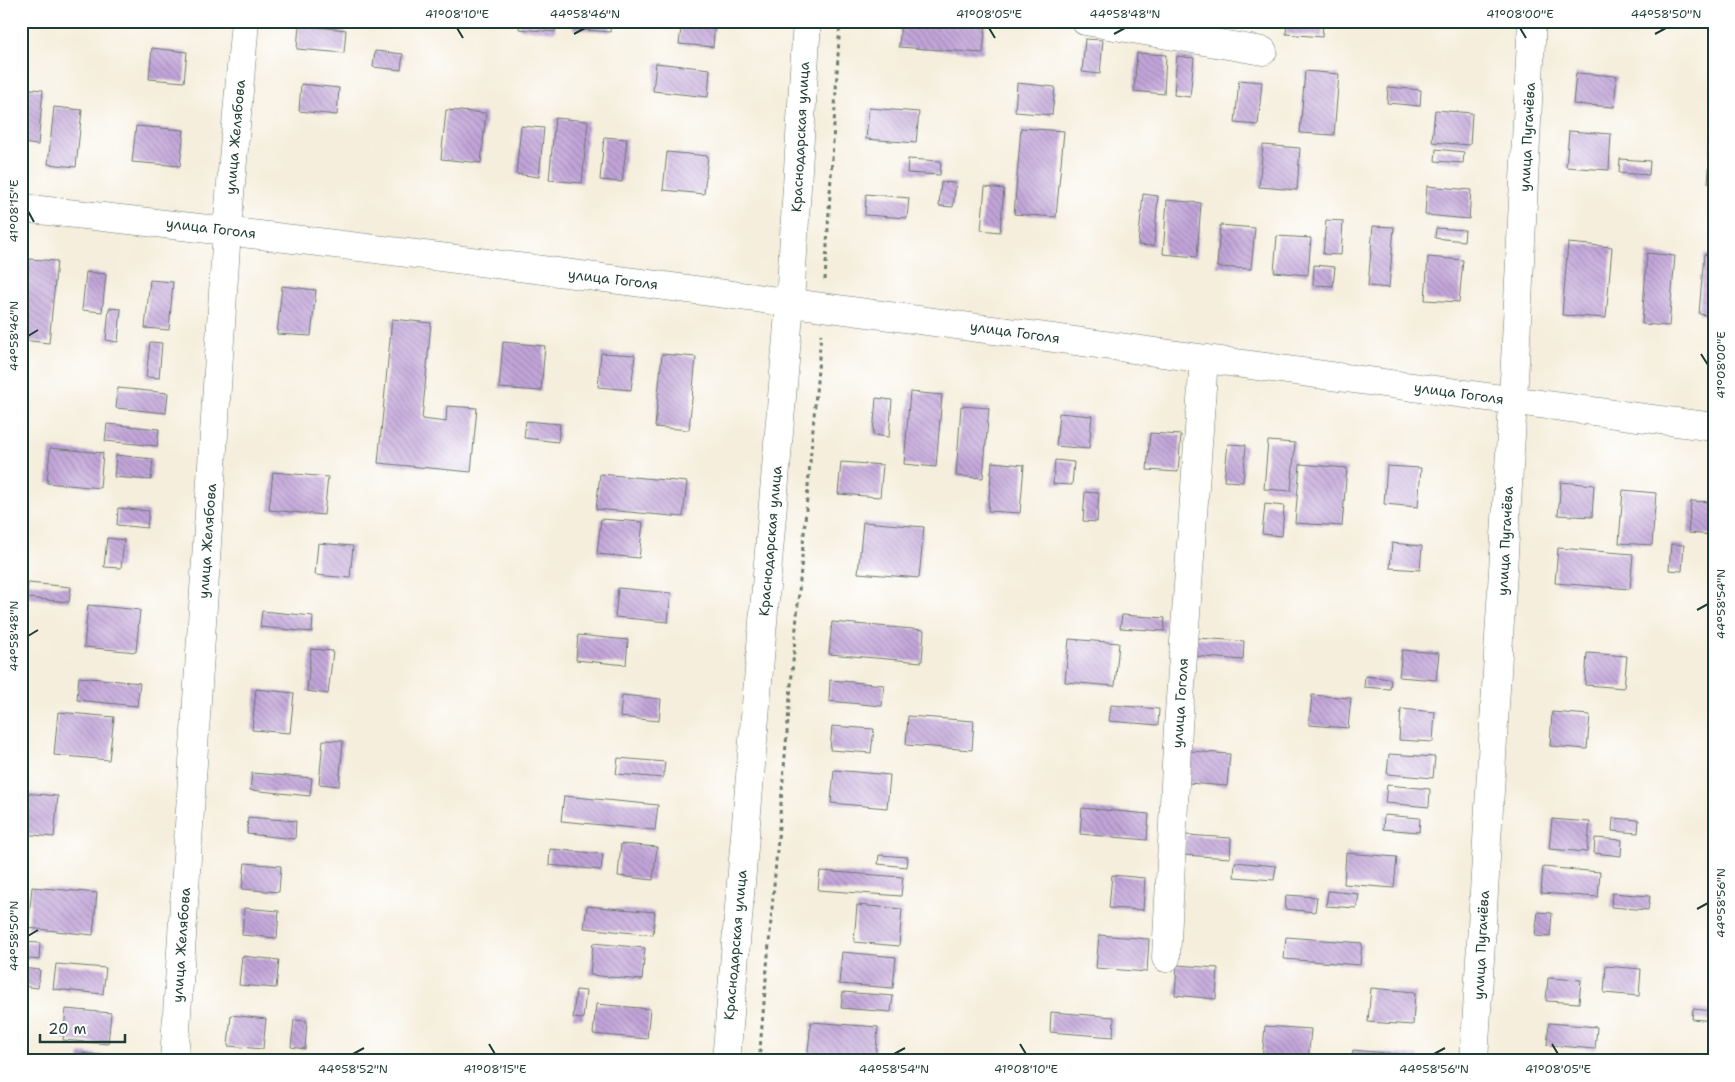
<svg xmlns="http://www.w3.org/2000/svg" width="1735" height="1082" viewBox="0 0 1735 1082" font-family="'Shantell Sans',sans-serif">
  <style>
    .building { fill: url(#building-back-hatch) }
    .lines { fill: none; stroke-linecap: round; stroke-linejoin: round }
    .street-casing { stroke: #6a7b6f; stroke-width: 29 }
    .secondary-casing { stroke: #6a7b6f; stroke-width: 29 }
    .path { stroke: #6a7b6f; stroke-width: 3; stroke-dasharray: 4 4; stroke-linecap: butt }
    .street { stroke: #fff; stroke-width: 28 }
    .secondary { stroke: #fff; stroke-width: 28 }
    .ticks { fill: none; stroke: #1f3d34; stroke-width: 2 }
    .labels { text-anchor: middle; stroke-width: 5; stroke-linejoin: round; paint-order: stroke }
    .street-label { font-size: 14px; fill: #1f3d34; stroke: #fff }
    .neatline { fill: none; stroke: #1f3d34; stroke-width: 2 }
    .ticks-label { font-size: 12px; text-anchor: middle; fill: #1f3d34 }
  </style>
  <defs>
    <pattern id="building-back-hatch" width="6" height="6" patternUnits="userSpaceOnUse" patternTransform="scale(1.25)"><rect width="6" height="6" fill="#c2a5d9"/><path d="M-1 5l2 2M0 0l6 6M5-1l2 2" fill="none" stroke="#9d88b1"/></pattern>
  </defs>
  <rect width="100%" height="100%" fill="#fff"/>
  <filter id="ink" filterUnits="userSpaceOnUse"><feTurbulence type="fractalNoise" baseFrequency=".02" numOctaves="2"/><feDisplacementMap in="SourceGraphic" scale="10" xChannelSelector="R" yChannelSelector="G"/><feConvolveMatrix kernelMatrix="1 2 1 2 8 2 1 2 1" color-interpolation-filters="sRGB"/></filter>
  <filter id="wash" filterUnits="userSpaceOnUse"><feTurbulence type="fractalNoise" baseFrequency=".0096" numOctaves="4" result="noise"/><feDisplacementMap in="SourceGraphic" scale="20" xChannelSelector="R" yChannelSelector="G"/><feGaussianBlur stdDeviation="1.12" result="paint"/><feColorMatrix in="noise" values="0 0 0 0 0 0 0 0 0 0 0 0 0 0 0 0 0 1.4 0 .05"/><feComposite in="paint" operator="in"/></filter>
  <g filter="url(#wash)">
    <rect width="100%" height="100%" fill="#f5eedc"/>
    <g id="blocks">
      <path class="building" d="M520,21H556L555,32L519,29Z
        M573,21H611L610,32L573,29Z
        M682,21H715L713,47L679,44Z
        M901,21H986L983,53L899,47Z
        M1287,21H1323L1322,37L1286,34Z
        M299,25L346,30L344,53L297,49Z
        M1085,39L1103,40L1100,74L1082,72Z
        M152,48L187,52L184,82L149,79Z
        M375,51L403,54L401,70L373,67Z
        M1137,53L1166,55L1164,94L1134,91Z
        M1177,56L1194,58L1190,97L1174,95Z
        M656,63L710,69L708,97L653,91Z
        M1305,71L1339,74L1334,135L1300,133Z
        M1576,73L1617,76L1614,107L1573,104Z
        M1239,80L1262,82L1258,125L1235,123Z
        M1017,83L1055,87L1052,115L1015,112Z
        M301,84L339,88L337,115L299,111Z
        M1388,87L1421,90L1420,106L1387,103Z
        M21,88L43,90L38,145L21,143Z
        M54,107L82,110L76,167L48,164Z
        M869,108L919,112L916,143L866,139Z
        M446,110L486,113L481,163L441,159Z
        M1435,110L1472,113L1470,145L1432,142Z
        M555,118L588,121L582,183L549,180Z
        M136,126L184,130L180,166L132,162Z
        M521,126L544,128L539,177L516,174Z
        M1021,128L1064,131L1056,217L1014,214Z
        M1569,131L1611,134L1609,170L1566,167Z
        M1712,134H1714V183H1708Z
        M604,137L627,139L622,182L600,180Z
        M1263,145L1300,148L1297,190L1259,187Z
        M1436,149L1464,152L1463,163L1435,161Z
        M667,152L708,156L704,194L663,190Z
        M908,159L941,161L940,175L907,173Z
        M1620,159L1650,161L1649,175L1619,173Z
        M941,182L956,183L953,207L939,206Z
        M1427,186L1471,190L1469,219L1425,215Z
        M985,187L1004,189L1000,232L981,230Z
        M866,194L909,198L907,218L865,215Z
        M1143,194L1158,196L1154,246L1138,245Z
        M1167,200L1201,203L1197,257L1163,254Z
        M1326,220L1343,221L1341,255L1323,254Z
        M1220,225L1255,228L1251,269L1217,267Z
        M1373,226L1394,227L1389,288L1368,286Z
        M1436,228L1465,230L1464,241L1435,238Z
        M1277,236L1311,238L1308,275L1274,272Z
        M1568,243L1612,247L1606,318L1562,315Z
        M1647,253L1675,256L1669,326L1642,324Z
        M1704,254L1714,255V316L1699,314Z
        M1428,257L1463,260L1459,302L1425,300Z
        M29,259L57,261L49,343L21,340Z
        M1314,265L1335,267L1333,286L1313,285Z
        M86,272L106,274L102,312L82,310Z
        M150,280L173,282L169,330L145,328Z
        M282,286L316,290L311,336L277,334Z
        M109,308L121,309L118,342L106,340Z
        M392,319L431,323L422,419L446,422L447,406L477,408L471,472L378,463Z
        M150,342L162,343L159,378L146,377Z
        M503,342L545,346L541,391L499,388Z
        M601,353L635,355L631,390L598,387Z
        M662,354L696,357L689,430L655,427Z
        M118,388L168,393L166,413L116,408Z
        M910,392L942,395L936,467L904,464Z
        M876,398L892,400L889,437L873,435Z
        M961,406L989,408L983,478L956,476Z
        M1059,413L1092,416L1089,449L1056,446Z
        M526,421L560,424L558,442L524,438Z
        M107,424L159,429L157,446L105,441Z
        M1150,433L1181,435L1178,472L1147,470Z
        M1268,441L1295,443L1291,491L1264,489Z
        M1228,444L1246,445L1243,482L1224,481Z
        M50,448L103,453L100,488L47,483Z
        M116,455L153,459L151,480L114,477Z
        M1055,460L1074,462L1072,485L1053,484Z
        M841,462L883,465L880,497L838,494Z
        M992,462L1024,465L1020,513L988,511Z
        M1300,464L1347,468L1342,526L1295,523Z
        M1387,466L1421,468L1418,507L1384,504Z
        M273,472L328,477L324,515L269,510Z
        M600,474L687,482L683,517L596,509Z
        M1561,482L1594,485L1592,517L1558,515Z
        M1623,490L1656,493L1652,545L1619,543Z
        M1085,492L1099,493L1097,522L1083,521Z
        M1691,501L1714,502V535L1688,533Z
        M1265,504L1284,506L1282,536L1262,534Z
        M118,508L149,511L147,528L117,525Z
        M601,519L643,522L639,558L597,554Z
        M863,522L924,527L919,578L858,573Z
        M107,538L124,540L121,568L104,567Z
        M318,543L353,546L350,578L315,575Z
        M1392,543L1422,546L1420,570L1390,568Z
        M1671,544L1684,545L1682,571L1669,570Z
        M1558,548L1633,554L1630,589L1555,583Z
        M28,583L71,587L69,602L27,598Z
        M618,588L671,593L668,622L615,617Z
        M88,605L140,610L136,652L84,647Z
        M262,611L313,616L312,632L260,627Z
        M1122,615L1165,618L1164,631L1120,628Z
        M832,622L924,630L922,662L829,654Z
        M578,635L628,640L626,665L576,660Z
        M1196,638L1244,641L1243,660L1195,656Z
        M1069,639L1119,643L1115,686L1065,682Z
        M311,649L333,651L328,694L307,691Z
        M1402,650L1439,653L1436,680L1399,677Z
        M1587,653L1627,656L1624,688L1585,685Z
        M1365,676L1391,679L1390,689L1364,687Z
        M79,677L140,683L137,706L77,700Z
        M830,680L884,685L882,706L829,701Z
        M256,689L294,693L290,733L252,730Z
        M622,695L661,699L659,721L620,717Z
        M1312,695L1351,698L1348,728L1309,725Z
        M1111,705L1159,709L1158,725L1109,721Z
        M1401,709L1435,712L1433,742L1399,740Z
        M58,712L114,717L109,760L54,755Z
        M1552,712L1590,715L1587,749L1550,746Z
        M908,716L974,721L972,750L906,745Z
        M832,726L874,729L871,753L830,750Z
        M323,740L343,741L339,786L319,784Z
        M1190,751L1230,754L1227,786L1188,783Z
        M1389,754L1435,757L1433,778L1387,774Z
        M618,758L665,762L663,778L616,774Z
        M834,770L890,775L887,808L831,803Z
        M252,773L312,778L310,796L250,790Z
        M1387,785L1430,789L1429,807L1385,803Z
        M24,793L58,796L54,837L21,834Z
        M564,796L658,805L655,830L561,821Z
        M1082,808L1149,814L1147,840L1080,834Z
        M1384,815L1420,818L1419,832L1383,829Z
        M248,817L296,821L295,839L247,834Z
        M1613,818L1639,820L1638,833L1612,831Z
        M1552,819L1590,822L1587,852L1549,849Z
        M1186,835L1231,838L1230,858L1184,855Z
        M1595,838L1622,840L1621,856L1594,853Z
        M621,844L657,847L653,880L618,876Z
        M550,849L603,854L601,870L549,865Z
        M1346,853L1397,857L1394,888L1344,884Z
        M879,855L908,857L907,867L878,864Z
        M1235,862L1276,866L1274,880L1234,877Z
        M245,863L281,866L279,892L242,889Z
        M1543,867L1600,872L1598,897L1541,893Z
        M820,871L903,877L901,896L818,890Z
        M1112,875L1145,878L1143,910L1109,908Z
        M32,887L97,893L93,935L28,928Z
        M1328,891L1359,894L1357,908L1326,906Z
        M1612,893L1650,896L1648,910L1611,907Z
        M1286,895L1317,897L1315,912L1285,909Z
        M857,905L902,909L899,946L854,942Z
        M587,906L655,912L653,935L584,928Z
        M244,908L279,911L277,938L242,935Z
        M1538,912L1552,913L1550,937L1535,936Z
        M1099,935L1149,939L1147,972L1096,968Z
        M1286,937L1362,943L1360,965L1284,959Z
        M21,942L40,943L39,960L21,958Z
        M593,943L645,948L642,980L590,975Z
        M842,952L896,957L893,988L839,984Z
        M242,956L279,960L276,988L239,985Z
        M56,964L106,968L103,994L53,989Z
        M1177,965L1218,968L1216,999L1175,995Z
        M1606,966L1641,969L1639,996L1604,993Z
        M21,968L40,970L38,988L21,986Z
        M1548,978L1581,980L1579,1003L1546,1001Z
        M1371,988L1415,992L1413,1025L1368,1022Z
        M576,990L586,991L583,1019L573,1018Z
        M843,992L893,996L891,1012L841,1008Z
        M596,1004L650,1009L647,1039L593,1034Z
        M66,1009L111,1013L108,1044L63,1040Z
        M1693,1009L1714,1011V1021L1692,1019Z
        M1051,1012L1114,1017L1113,1037L1050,1032Z
        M231,1015L266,1019L263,1049L228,1046Z
        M294,1020L307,1021L305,1049L291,1047Z
        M811,1022L878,1027L875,1061H807Z
        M1549,1023L1597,1027L1595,1049L1547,1045Z
        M1265,1026L1311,1029L1308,1061H1262Z
        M1353,1050L1419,1056L1418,1061H1352Z
        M80,1053L108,1056V1061H79Z"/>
    </g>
  </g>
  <g filter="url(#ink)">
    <use href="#blocks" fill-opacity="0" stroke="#6a7b6f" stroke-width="1"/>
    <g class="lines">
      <g class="street-casing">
        <path id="street" d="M1085,21L1263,51
          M21,208C587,269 1150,354 1714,427
          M1166,958L1178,727L1204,359
          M174,1061L227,230L245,21
          M1474,1061L1513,401L1532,21"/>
      </g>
      <g class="secondary-casing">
        <path id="secondary" d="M726,1061L790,302L807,21"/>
      </g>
      <path class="path" d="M825,280L840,21
        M759,1061L821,334"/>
      <use href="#street" class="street"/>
      <use href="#secondary" class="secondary"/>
    </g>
  </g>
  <path class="ticks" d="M457,28L463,38M989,28L995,38M1520,28L1526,38M574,34L585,28M1114,34L1125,28M1655,34L1666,28M28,211L34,222M28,336L38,330M1701,354L1708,365M1697,610L1708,604M28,636L38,630M1697,909L1708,903M28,936L38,930M489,1044L495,1054M1020,1044L1026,1054M1552,1044L1558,1054M353,1054L364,1048M894,1054L905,1048M1434,1054L1445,1048"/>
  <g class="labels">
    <g class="street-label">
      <text transform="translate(235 137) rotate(-85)" y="5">улица Желябова</text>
      <text transform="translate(800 137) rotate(-87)" y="5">Краснодарская улица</text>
      <text transform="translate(1527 137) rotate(-87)" y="5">улица Пугачёва</text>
      <text transform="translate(211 228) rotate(7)" y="5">улица Гоголя</text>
      <text transform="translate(613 279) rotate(7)" y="5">улица Гоголя</text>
      <text transform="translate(1015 332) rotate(8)" y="5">улица Гоголя</text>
      <text transform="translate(1459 393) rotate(8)" y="5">улица Гоголя</text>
      <text transform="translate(207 541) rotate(-86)" y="5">улица Желябова</text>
      <text transform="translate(770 541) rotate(-85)" y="5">Краснодарская улица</text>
      <text transform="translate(1505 541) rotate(-87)" y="5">улица Пугачёва</text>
      <text transform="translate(1180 703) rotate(-86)" y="5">улица Гоголя</text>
      <text transform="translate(181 945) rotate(-86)" y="5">улица Желябова</text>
      <text transform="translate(735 945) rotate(-85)" y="5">Краснодарская улица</text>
      <text transform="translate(1481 945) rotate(-87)" y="5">улица Пугачёва</text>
    </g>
  </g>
  <rect width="1735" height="1082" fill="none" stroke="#fff" stroke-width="55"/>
  <path d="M40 1034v8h85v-8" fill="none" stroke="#1f3d34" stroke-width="2.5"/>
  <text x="48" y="1034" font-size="15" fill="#1f3d34" stroke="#ffffff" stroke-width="4" paint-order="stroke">20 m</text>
  <rect x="28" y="28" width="1680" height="1026" class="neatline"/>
  <g class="ticks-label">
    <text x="457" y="18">41°08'10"E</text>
    <text x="585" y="18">44°58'46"N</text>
    <text x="989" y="18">41°08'05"E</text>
    <text x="1125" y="18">44°58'48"N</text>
    <text x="1520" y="18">41°08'00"E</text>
    <text x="1666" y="18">44°58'50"N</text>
    <text transform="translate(14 211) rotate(-90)" y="4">41°08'15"E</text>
    <text transform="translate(14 336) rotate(-90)" y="4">44°58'46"N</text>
    <text transform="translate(1721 365) rotate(-90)" y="4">41°08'00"E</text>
    <text transform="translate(1721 604) rotate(-90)" y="4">44°58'54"N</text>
    <text transform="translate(14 636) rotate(-90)" y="4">44°58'48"N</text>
    <text transform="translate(1721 903) rotate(-90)" y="4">44°58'56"N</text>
    <text transform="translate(14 936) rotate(-90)" y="4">44°58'50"N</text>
    <text x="353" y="1073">44°58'52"N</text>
    <text x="495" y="1073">41°08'15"E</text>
    <text x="894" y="1073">44°58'54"N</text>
    <text x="1026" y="1073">41°08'10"E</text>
    <text x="1434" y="1073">44°58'56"N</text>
    <text x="1558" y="1073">41°08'05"E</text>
  </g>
</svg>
